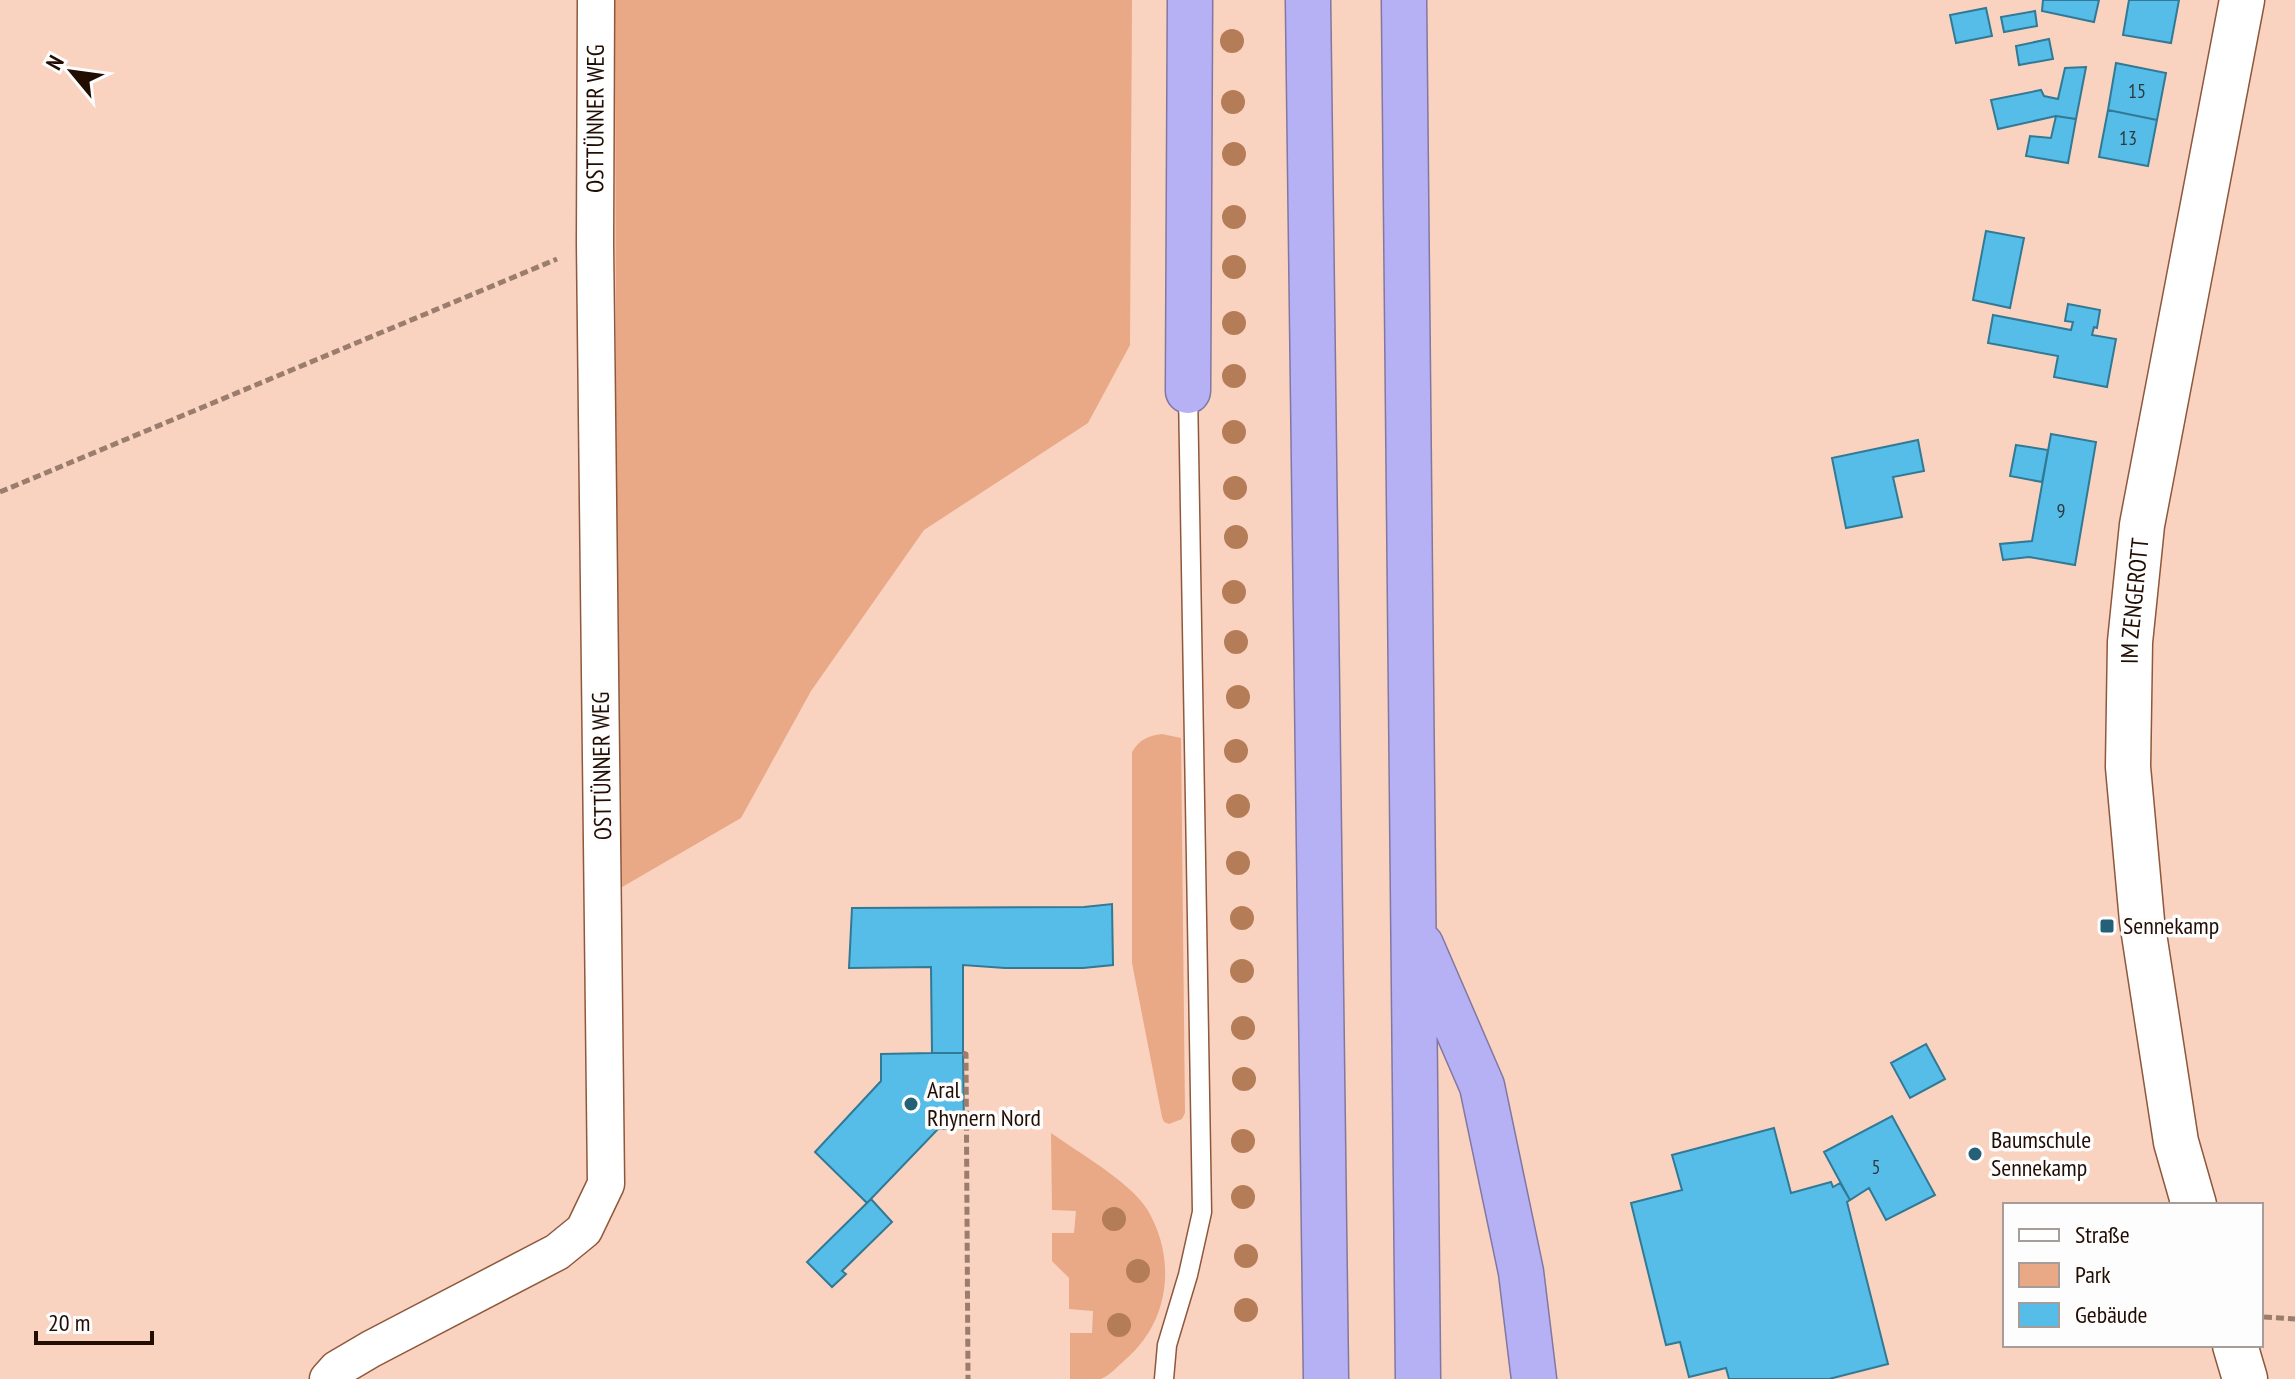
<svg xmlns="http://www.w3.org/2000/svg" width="2295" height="1379" viewBox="0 0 2295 1379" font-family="'PT Sans Narrow',sans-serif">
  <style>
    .green { fill: #e9a886 }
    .building { fill: #56bde8; stroke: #327995; stroke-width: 2 }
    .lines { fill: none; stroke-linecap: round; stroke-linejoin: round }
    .service-casing { stroke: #8e583c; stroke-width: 21 }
    .minor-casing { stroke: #8e583c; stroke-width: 39 }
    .secondary-casing { stroke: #8e583c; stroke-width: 47 }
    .motorway-casing { stroke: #8277a0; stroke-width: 47 }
    .path { stroke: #9b7d6e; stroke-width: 5; stroke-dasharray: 8 4; stroke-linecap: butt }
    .service { stroke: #fff; stroke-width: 18 }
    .minor { stroke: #fff; stroke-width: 36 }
    .secondary { stroke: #fff; stroke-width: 44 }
    .motorway { stroke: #b6b0f4; stroke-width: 44 }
    .tree { fill: #b57d57 }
    .poi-dot { fill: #246078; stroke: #fdfdfd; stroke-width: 3 }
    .labels { text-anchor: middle; stroke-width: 7; stroke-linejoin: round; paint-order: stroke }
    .number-label { font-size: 20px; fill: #2f393c }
    .street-label { font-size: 24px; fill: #220d03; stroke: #fdfdfd }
    .poi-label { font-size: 24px; fill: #220d03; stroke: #fdfdfd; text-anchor: start }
  </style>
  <rect width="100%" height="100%" fill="#f9d3c0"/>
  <path class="green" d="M615,0H1132L1130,345L1088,423L924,530L811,691L741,818L617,890Z
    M1162,734L1181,738L1185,1113L1182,1119L1169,1124L1164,1122L1162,1117L1132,963V752C1140,739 1148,736 1162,734Z
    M1051,1133C1079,1153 1129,1181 1147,1209C1177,1259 1170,1322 1125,1360C1118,1366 1109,1376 1101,1379C1092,1379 1079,1379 1070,1379V1333H1092L1093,1311L1069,1309V1278L1052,1261V1233H1074L1076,1211L1052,1210Z"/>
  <path class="building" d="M2043,0H2099L2094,22L2042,11Z
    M2129,0H2179L2171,43L2123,35Z
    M1986,8L1992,36L1956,43L1950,15Z
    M2035,11L2037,26L2004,32L2001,17Z
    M2049,39L2053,59L2019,65L2016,46Z
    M2116,63L2166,73L2157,120L2108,110Z
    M2086,67L2076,119L2056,116L1998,129L1991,100L2041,90L2044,96L2058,99L2065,68Z
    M2108,110L2157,120L2148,166L2099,157Z
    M2056,116L2076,119L2068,163L2026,156L2030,136L2051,138Z
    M1986,231L2024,238L2010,308L1973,300Z
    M2068,304L2100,310L2097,328L2094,327L2092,335L2116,339L2107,387L2054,377L2058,356L1988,343L1993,315L2071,330L2073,322L2065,321Z
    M2051,434L2096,442L2075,565L2029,557L2003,560L2000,544L2032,541Z
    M1918,440L1924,471L1893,477L1902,517L1846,528L1832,458Z
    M2016,445L2048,450L2042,482L2010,476Z
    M1112,904L1113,965L1083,968H1005L963,965V1053H932L931,967L849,968L852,908L1084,907Z
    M1926,1044L1945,1079L1910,1098L1891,1063Z
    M932,1053H963L964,1128L938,1129L867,1203L815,1152L881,1081V1054Z
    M1892,1116L1935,1195L1886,1220L1869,1188L1850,1200L1824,1152Z
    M1774,1128L1791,1193L1831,1182L1833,1187L1840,1183L1850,1200L1847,1202L1888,1364L1829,1379H1729L1726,1368L1689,1377L1680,1342L1666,1345L1631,1203L1682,1190L1672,1155Z
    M871,1199L892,1222L842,1271L846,1274L832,1287L807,1262Z"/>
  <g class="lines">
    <g class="service-casing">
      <path id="service" d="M1164,1379L1167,1345L1188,1275L1202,1212L1188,391"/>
    </g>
    <g class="minor-casing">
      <g id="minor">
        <path id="s1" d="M328,1379L337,1369L371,1349L557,1252L584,1230L606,1184L595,243L596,0"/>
      </g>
    </g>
    <g class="secondary-casing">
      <g id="secondary">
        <path id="s2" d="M2194,1205L2176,1142L2142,921L2128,767L2130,642L2142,525L2242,0"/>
        <path d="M2235,1345L2245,1379"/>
      </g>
    </g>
    <g class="motorway-casing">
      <path id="motorway" d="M1308,0L1326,1379
        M1404,0L1418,1379
        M1188,391L1190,0
        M1421,945L1482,1086L1521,1272L1534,1379"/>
    </g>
    <path class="path" d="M0,492L557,259
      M963,1053L966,1054L968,1379
      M2264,1317L2295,1319"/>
    <use href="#service" class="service"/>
    <use href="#minor" class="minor"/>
    <use href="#secondary" class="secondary"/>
    <use href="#motorway" class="motorway"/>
  </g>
  <g class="tree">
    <circle cx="1232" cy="41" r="12"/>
    <circle cx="1233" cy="102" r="12"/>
    <circle cx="1234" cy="154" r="12"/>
    <circle cx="1234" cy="217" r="12"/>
    <circle cx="1234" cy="267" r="12"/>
    <circle cx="1234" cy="323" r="12"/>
    <circle cx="1234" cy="376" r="12"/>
    <circle cx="1234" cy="432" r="12"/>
    <circle cx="1235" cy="488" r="12"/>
    <circle cx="1236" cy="537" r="12"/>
    <circle cx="1234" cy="592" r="12"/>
    <circle cx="1236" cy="642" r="12"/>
    <circle cx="1238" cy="697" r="12"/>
    <circle cx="1236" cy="751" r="12"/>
    <circle cx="1238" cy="806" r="12"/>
    <circle cx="1238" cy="863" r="12"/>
    <circle cx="1242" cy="918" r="12"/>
    <circle cx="1242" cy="971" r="12"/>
    <circle cx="1243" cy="1028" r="12"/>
    <circle cx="1244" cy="1079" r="12"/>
    <circle cx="1243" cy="1141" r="12"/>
    <circle cx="1243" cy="1197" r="12"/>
    <circle cx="1114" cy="1219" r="12"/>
    <circle cx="1246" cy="1256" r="12"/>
    <circle cx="1138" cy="1271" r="12"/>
    <circle cx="1246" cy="1310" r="12"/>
    <circle cx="1119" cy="1325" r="12"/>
  </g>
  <g class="poi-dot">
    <rect x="2099" y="918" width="16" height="16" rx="4"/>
    <circle cx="911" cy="1104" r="8"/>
    <circle cx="1975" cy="1154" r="8"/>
  </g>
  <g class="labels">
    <g class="number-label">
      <text x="2137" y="98">15</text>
      <text x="2128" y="145">13</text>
      <text x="2061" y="518">9</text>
      <text x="1876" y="1174">5</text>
    </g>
    <g class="street-label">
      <text dy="8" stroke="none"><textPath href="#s1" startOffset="1414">OSTTÜNNER WEG</textPath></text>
      <text dy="8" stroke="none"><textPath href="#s2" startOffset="610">IM ZENGEROTT</textPath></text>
      <text transform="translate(602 766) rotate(-91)" y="8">OSTTÜNNER WEG</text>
    </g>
    <g class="poi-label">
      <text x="2123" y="934">Sennekamp</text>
      <text x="927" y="1098">Aral<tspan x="927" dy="28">Rhynern Nord</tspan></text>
      <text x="1991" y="1148">Baumschule<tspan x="1991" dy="28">Sennekamp</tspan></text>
    </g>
  </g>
  <rect x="2003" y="1203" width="260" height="144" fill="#fdfdfd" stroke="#a59d99" stroke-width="2"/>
  <rect x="2019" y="1229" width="40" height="12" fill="#ffffff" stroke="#a59d99" stroke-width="2"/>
  <text x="2075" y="1243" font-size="24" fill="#220d03">Straße</text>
  <rect x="2019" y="1263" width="40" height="24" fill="#e9a886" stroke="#a59d99" stroke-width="2"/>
  <text x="2075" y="1283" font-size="24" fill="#220d03">Park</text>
  <rect x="2019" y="1303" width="40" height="24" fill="#56bde8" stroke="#a59d99" stroke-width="2"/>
  <text x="2075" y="1323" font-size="24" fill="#220d03">Gebäude</text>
  <g transform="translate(72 72) rotate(299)" stroke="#fdfdfd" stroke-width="6" paint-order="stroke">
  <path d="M0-6L14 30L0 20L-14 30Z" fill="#220d03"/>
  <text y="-12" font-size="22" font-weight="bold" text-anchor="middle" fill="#220d03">N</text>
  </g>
  <path d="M36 1331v12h116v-12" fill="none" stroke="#220d03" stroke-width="4"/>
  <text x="48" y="1331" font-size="24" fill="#220d03" stroke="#fdfdfd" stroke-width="6" paint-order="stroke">20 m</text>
</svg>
